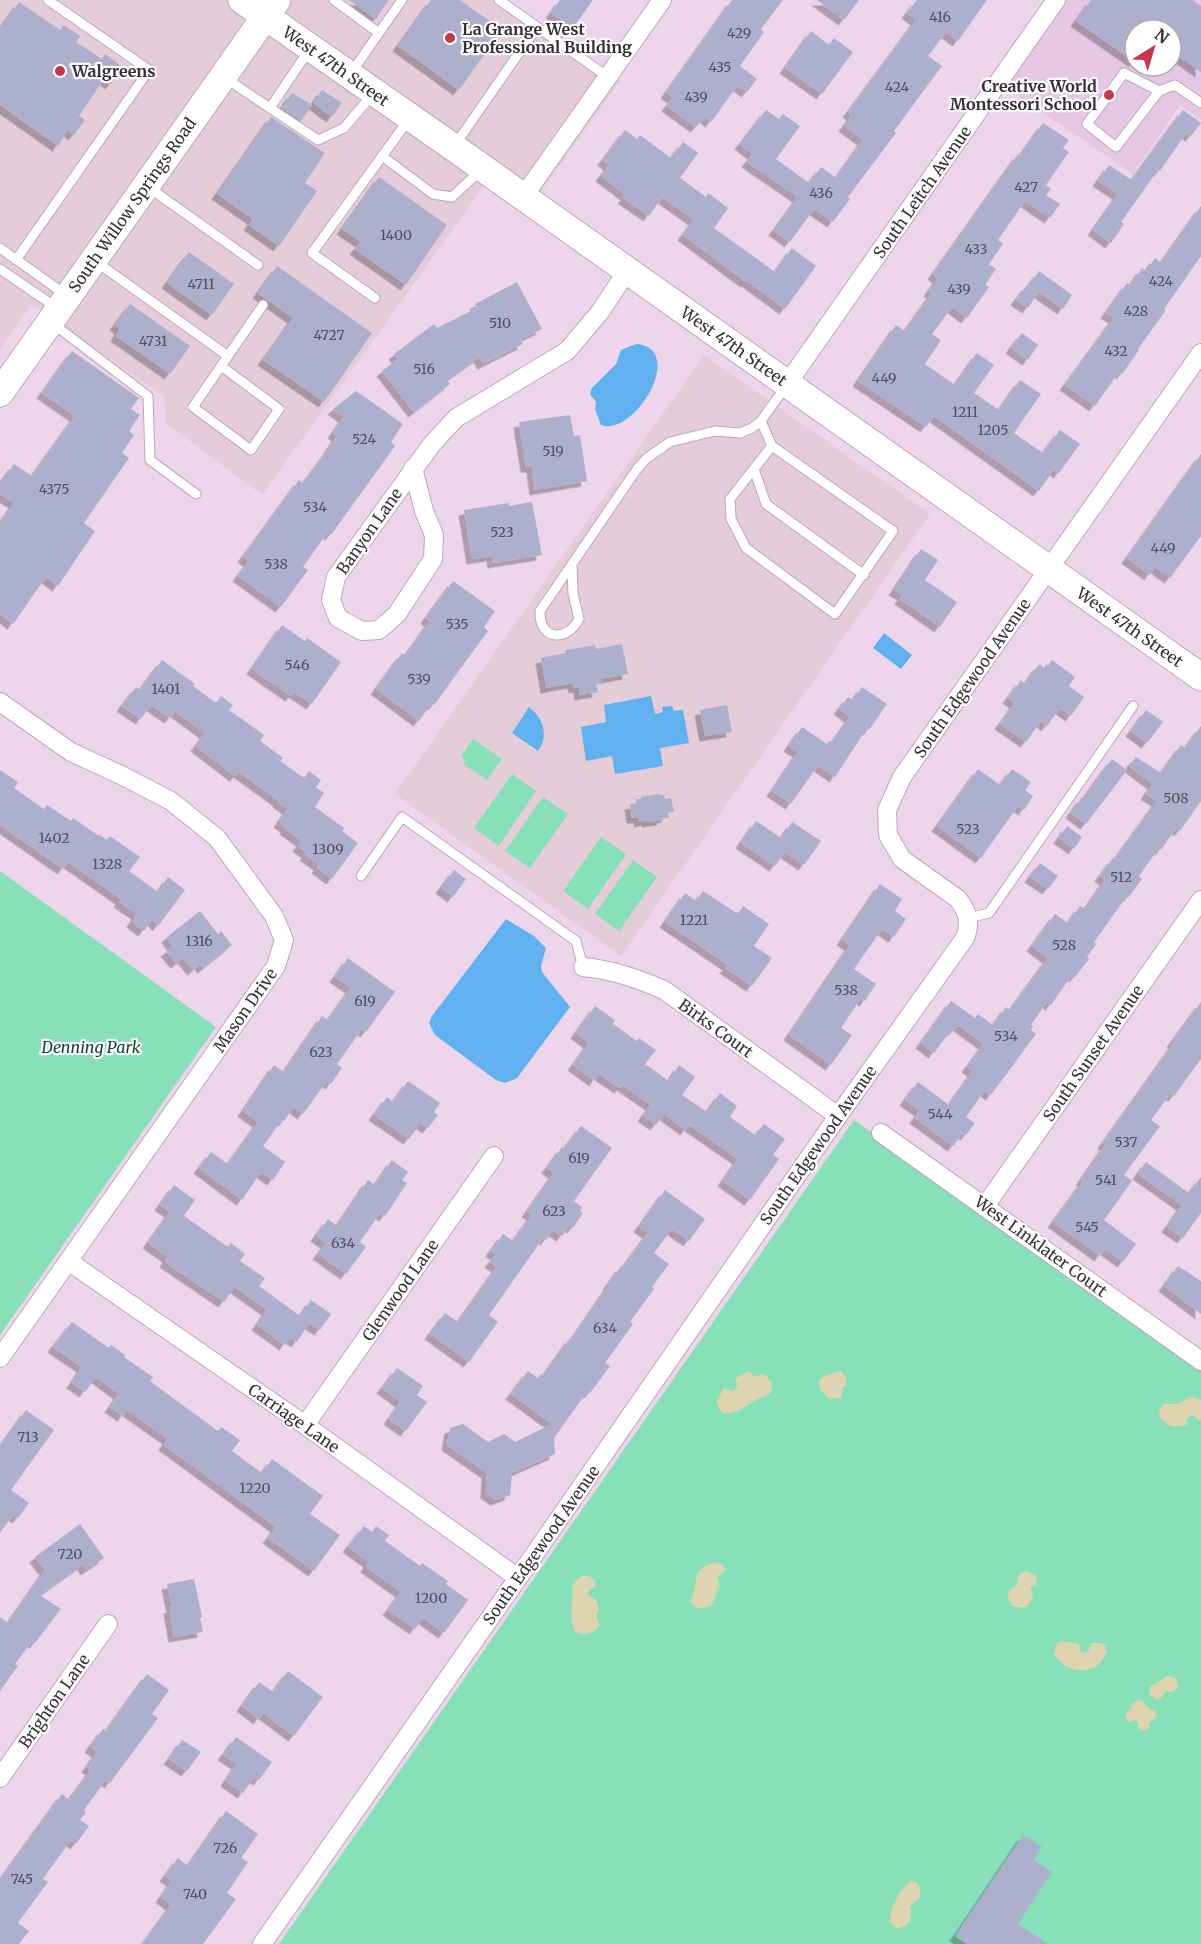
<svg xmlns="http://www.w3.org/2000/svg" width="1201" height="1944" viewBox="0 0 1201 1944" font-family="Merriweather,serif">
  <style>
    .commercial { fill: #e4cdd9 }
    .built { fill: #e6c8e5; fill-rule: evenodd }
    .green { fill: #87e0b8 }
    .sand { fill: #ded5b0 }
    .water { fill: #61b1f0 }
    .building { fill: #adb0cd; filter: url(#shadow) }
    .lines { fill: none; stroke-linecap: round; stroke-linejoin: round }
    .lane-casing { stroke: #bea7be; stroke-width: 11 }
    .street-casing { stroke: #bea7be; stroke-width: 20 }
    .secondary-casing { stroke: #bea7be; stroke-width: 29 }
    .lane { stroke: #fff; stroke-width: 9 }
    .street { stroke: #fff; stroke-width: 18 }
    .secondary { stroke: #fff; stroke-width: 27 }
    .poi-dot { fill: #c7364b; stroke: #fff; stroke-width: 2 }
    .labels { text-anchor: middle; stroke-width: 4.5; stroke-linejoin: round; paint-order: stroke }
    .number-label { font-size: 14px; fill: #544e5c }
    .poi-label { font-size: 16px; font-weight: bold; fill: #372e37; stroke: #fff; text-anchor: start }
    .street-label { font-size: 16px; fill: #372e37; stroke: #fff }
    .park-label { font-size: 16px; font-style: italic; fill: #13422f; stroke: #fff }
  </style>
  <defs>
    <filter id="shadow"><feDropShadow dx="-5.5" dy="5.5" stdDeviation="0" flood-color="#0004"/></filter>
  </defs>
  <rect width="100%" height="100%" fill="#edd5ec"/>
  <path class="commercial" d="M0,0H504L620,81L535,200L495,171L262,495L166,423L164,397L32,304L0,349Z
    M704,355L930,514L621,956L395,794Z"/>
  <path class="built" d="M1062,0H1201V120L1180,105L1133,174L1002,85ZM1135,30H1171V66H1135Z"/>
  <path class="green" d="M473,739L502,759L487,780L463,764L466,760L461,756Z
    M512,774L536,791L499,846L474,828Z
    M543,797L568,814L530,868L505,851Z
    M601,837L626,854L588,909L563,891Z
    M633,860L657,877L619,931L595,914Z
    M0,871L216,1027L0,1335Z
    M854,1120L1201,1369V1944H279Z"/>
  <path class="sand" d="M841,1371L846,1377V1385L842,1388V1395L840,1398L829,1399L820,1389L819,1380L826,1375Z
    M747,1372H750L754,1377L762,1374L766,1375L772,1384L771,1392C767,1397 764,1396 758,1399C745,1405 738,1416 722,1413L716,1402L724,1388L733,1391L737,1387L736,1378Z
    M1191,1397L1196,1398L1201,1400V1421L1196,1419L1194,1415L1186,1419L1187,1425C1173,1428 1170,1428 1159,1417L1160,1409L1164,1404H1176Z
    M715,1562L721,1564L725,1569L723,1573L719,1575L717,1578L720,1585C711,1596 720,1609 698,1608L692,1604L691,1600C692,1597 694,1594 694,1591C698,1572 694,1570 715,1562Z
    M1027,1571L1036,1576L1037,1579L1036,1585L1030,1588L1033,1595L1029,1604L1025,1608L1012,1606L1008,1598L1009,1590L1017,1585L1019,1574Z
    M583,1576H589L595,1580V1587L589,1590L588,1595L596,1600L599,1609L596,1617L599,1621V1626C594,1634 585,1635 576,1632C566,1619 575,1600 572,1586L576,1580Z
    M1061,1641L1079,1644L1080,1651L1084,1653L1088,1652L1091,1643H1101L1105,1645L1107,1653C1104,1656 1101,1663 1098,1665C1083,1676 1064,1669 1054,1655L1057,1643Z
    M1167,1676L1176,1678L1178,1688L1172,1692L1166,1691L1162,1697L1157,1700L1149,1694L1150,1687Z
    M1138,1700L1142,1701L1151,1710H1155L1156,1717L1149,1723V1728L1143,1731L1138,1729V1722L1135,1720L1129,1723L1125,1717L1127,1711L1130,1710L1132,1704Z
    M911,1881L916,1882L920,1887V1898L910,1906C913,1918 910,1928 896,1928L890,1922C889,1909 901,1888 911,1881Z"/>
  <path class="water" d="M636,344C688,348 634,438 601,425L595,409L596,402L590,394L592,388L616,364L621,350Z
    M884,633L912,655L901,669L873,648Z
    M651,696L655,714L663,712L662,707L672,706L674,711L683,710L689,743L660,748L663,766L615,774L612,756L586,761L581,727L606,722L604,705Z
    M529,707C544,719 549,736 538,751L512,733Z
    M506,919L534,936L546,948L541,966L542,972L570,1007L517,1078L505,1083L496,1080L435,1035L429,1023L432,1016Z"/>
  <path class="building" d="M349,0H389L376,19Z
    M431,0H460L502,30L459,90L398,46Z
    M560,0H593L573,28L551,13Z
    M732,0H783L761,29L764,32L740,66L757,79L747,92L738,85L711,122L705,117L696,127L667,106L673,98L666,93Z
    M817,0H859L844,20Z
    M917,0H987L958,41L946,32L928,56L942,66L894,131L896,133L848,197L850,199L833,222L814,209L790,242L774,230L798,197L747,162L753,154L740,144L766,110L779,119L783,114L800,126L776,159L809,183L821,167L836,178L863,140L844,126L852,115L848,112L916,20L907,13Z
    M1091,0H1192L1201,6V72L1171,51V30H1135V62L1076,21Z
    M19,2L60,30L63,25L80,36L76,42L102,59L105,54L123,67L111,84L104,79L79,116L85,120L74,135L68,130L58,146L0,105V29Z
    M811,31L829,45L834,38L853,52L822,94L785,68Z
    M322,90L342,103L332,117L313,103Z
    M292,93L312,105L301,121L282,108Z
    M1183,110L1201,123L1191,136L1186,133L1160,171L1158,170L1121,222L1124,224L1111,243L1093,230L1118,194L1098,181L1109,165L1132,180Z
    M271,117L325,153L305,183L317,191L279,246L249,225L253,219L217,194Z
    M1043,123L1069,140L1063,148L1069,152L1046,185L1051,189L1046,195L1060,204L1050,218L1025,201L998,240L1003,244L989,264L996,269L985,285L989,287L967,318L952,307L932,334L941,340L925,364L955,385L977,353L994,365L974,393L999,410L1020,380L1041,394L1014,433L1043,453L1060,430L1080,444L1059,473L1054,469L1039,491L934,416L926,427L858,381L896,325L905,331L932,293L929,291L938,278L933,274L1018,154L1020,156Z
    M625,130L637,139L640,135L671,158L683,142L698,153L680,178L706,197L708,193L728,208L714,228L775,272L792,248L816,266L785,309L747,281L746,282L683,235L694,220L662,197L649,216L623,198L626,195L601,176L609,165L603,160Z
    M379,177L447,225L406,285L355,249L361,242L342,229Z
    M1201,206V256L1164,309L1166,310L1138,349L1139,350L1122,374L1119,372L1095,406L1065,385L1114,318L1106,313L1127,283L1131,285L1142,268L1146,271L1155,258L1161,263Z
    M189,252L234,284L212,315L167,283Z
    M277,266L372,333L324,402L263,360L293,318L258,293Z
    M1039,271L1072,295L1063,309L1029,285Z
    M517,282L542,329L521,339L523,344L483,364L479,357L447,380L450,384L414,412L382,371L398,359L394,354L434,324L437,328L477,308L475,304Z
    M1027,285L1038,293L1028,308L1016,300Z
    M130,304L190,346L170,374L116,336L120,329L115,325Z
    M1022,333L1038,345L1028,360L1011,348Z
    M72,351L139,398L131,409L140,415L129,431L134,435L122,453L129,458L84,523L95,531L58,586L46,577L13,624L0,614V523L14,503L0,494V483L14,464L32,476L75,416L42,393Z
    M356,391L403,424L391,442L395,446L331,535L328,532L303,567L308,570L281,607L238,576L249,561L243,557L299,480L303,483L326,453L337,436L333,433L344,417L333,409Z
    M570,415L574,436L580,435L587,481L535,490L532,467H526L519,422Z
    M1201,454V536L1170,578L1155,567L1150,575L1127,558Z
    M532,502L542,555L493,563L492,556L472,559L464,510L509,503V506Z
    M921,549L938,560L925,580L957,602L940,627L900,599L903,595L894,590Z
    M453,581L495,611L484,627L488,631L434,705L432,703L419,721L376,689L402,653L406,655L430,621L426,618Z
    M282,625L305,641L307,638L341,662L312,704L294,692L291,696L252,669Z
    M622,644L628,674L601,679V684H596L598,692L580,695L579,687L574,688L573,683L546,688L541,658L566,653V650L595,645L596,649Z
    M162,660L195,684L193,686L216,703L221,696L233,705L229,710L264,735L260,741L283,758L280,761L304,778L309,771L321,780L316,787L324,793L315,807L344,828L342,831L358,843L332,879L317,868L319,865L305,855L307,853L298,846L302,841L285,829L286,827L279,822L288,809L278,802L279,801L239,772L235,776L196,746L205,733L175,711L170,718L151,705L141,719L122,706L136,687L140,690Z
    M1052,660L1075,677L1069,686L1084,697L1071,716L1060,708L1047,726L1041,721L1026,742L1000,724L1015,703L1008,698L1021,680L1025,684L1039,664L1044,668L1046,664L1048,666Z
    M862,687L887,704L869,730L867,728L835,777L818,765L791,804L772,791L798,752L789,746L802,727L827,744L829,741L832,743L850,717L839,709L848,697L853,700Z
    M727,705L732,732L705,736L700,710Z
    M1146,710L1163,722L1147,743L1131,731Z
    M1201,726V801L1180,831L1176,828L1161,850L1159,848L1139,876L1142,879L1129,897L1127,896L1094,942L1096,944L1087,957L1089,959L1075,977L1072,975L1051,1005L1047,1002L1031,1025L1033,1027L1031,1030L1036,1034L991,1095L985,1090L966,1117L975,1123L966,1135L963,1133L953,1146L915,1118L920,1111L905,1100L918,1082L949,1105L973,1071L967,1067L984,1044L958,1025L953,1031L951,1030L934,1053L921,1043L951,1001L975,1018L978,1014L993,1025L1006,1007L1010,1010L1048,958L1032,946L1055,914L1068,923L1080,906L1085,909L1105,880L1100,876L1113,858L1115,859L1157,801L1146,794L1153,784L1129,766L1136,757L1161,773L1181,745L1185,748Z
    M1112,759L1127,770L1086,824L1071,813L1082,797L1083,799Z
    M978,769L1000,785L1012,769L1031,782L1025,790L1033,796L1024,810L1018,806L981,858L937,826Z
    M0,770L18,782L14,788L44,809L47,805L71,821L73,818L99,836V834L107,840L110,836L140,857L129,871L158,892L168,877L185,890L158,926L152,919L144,931L132,922L137,914L119,902L121,899L68,862L63,869L0,825Z
    M659,794L660,795H664L665,799L671,798L674,812L667,813V817L662,818L663,820L647,822V820L640,822L639,818H632L630,804L637,803L636,799H641V797Z
    M756,821L781,838L792,822L821,841L804,865L785,852L775,866L741,843Z
    M1067,826L1082,837L1074,849L1059,838Z
    M1040,863L1058,876L1048,889L1030,877Z
    M454,870L466,879L453,897L441,888Z
    M880,884L902,899L895,911L906,919L894,937L882,929L854,969L876,984L865,1001L861,998L841,1028L852,1035L831,1065L789,1035L850,945L842,940Z
    M703,891L738,914L743,906L769,924L754,946L772,958L752,986L725,968L728,965L665,922L685,893L696,901Z
    M200,911L218,934L221,931L232,945L203,968L200,964L193,970L183,958L176,963L166,951L173,946L167,937Z
    M348,958L395,992L366,1032L362,1029L337,1064L342,1068L331,1084L327,1081L303,1114L294,1107L284,1121L282,1120L263,1146L285,1162L273,1180L261,1172L242,1200L199,1168L211,1152L228,1164L258,1122L243,1111L274,1065L284,1072L322,1016L328,1020L351,988L335,977Z
    M1201,1002V1059L1174,1096L1170,1094L1151,1120L1160,1126L1124,1175L1132,1181L1104,1220L1136,1244L1123,1262L1105,1249L1100,1256L1053,1222L1083,1181L1081,1180L1105,1145L1103,1143L1174,1043L1172,1042Z
    M595,1006L615,1020L613,1024L637,1041L639,1038L656,1050L645,1064L669,1081L679,1065L695,1077L682,1095L707,1112L720,1093L737,1106L730,1117L755,1135L764,1124L785,1139L773,1155L779,1159L750,1200L723,1181L738,1159L689,1125L686,1130L664,1114L656,1125L643,1116L651,1105L622,1085L620,1088L599,1074L595,1081L573,1065L589,1043L576,1033Z
    M408,1081L440,1103L434,1112L438,1115L428,1128L421,1123L409,1139L374,1115L387,1097L393,1102Z
    M581,1126L612,1148L574,1201L582,1207L580,1211L583,1213L573,1228L569,1226L562,1236L553,1230L546,1240L543,1238L489,1315L498,1322L469,1362L430,1334L445,1313L458,1322L497,1267L490,1262L496,1255L491,1251L503,1234L513,1241L532,1215L527,1212L554,1173L547,1168L562,1147L564,1149Z
    M392,1160L408,1172L402,1180L407,1183L385,1216L380,1213L360,1242L366,1247L346,1274L318,1254L326,1243L316,1236L328,1219L337,1226L368,1180L375,1185Z
    M1146,1162L1189,1193L1201,1177V1213L1183,1238L1167,1227L1182,1205L1138,1174Z
    M174,1185L195,1200L184,1216L228,1247L231,1243L245,1254L240,1261L265,1278L259,1286L300,1316L311,1300L331,1314L320,1330L309,1323L297,1342L290,1337L285,1345L257,1325L267,1310L235,1287L224,1302L165,1262L168,1257L148,1243L170,1212L160,1205Z
    M665,1190L705,1219L689,1241L672,1229L654,1253L669,1264L652,1287L654,1289L630,1322L633,1324L605,1363L610,1366L590,1393L587,1392L554,1438L555,1454L512,1473L510,1495L496,1500L486,1493L487,1473L447,1445L450,1428L463,1424L488,1442L504,1434L515,1442L552,1424L511,1394L528,1371L538,1378L541,1374L543,1376L570,1338L572,1339L609,1285H608L621,1266L623,1267L648,1233L639,1227Z
    M1178,1266L1201,1281V1314L1164,1286Z
    M72,1322L109,1348L111,1345L125,1355L124,1357L153,1377L150,1381L218,1431L221,1427L240,1440L232,1451L262,1473L272,1459L323,1496L310,1514L340,1535L314,1571L268,1538L276,1527L164,1445L168,1439L127,1410L123,1416L110,1407L119,1394L96,1377L85,1392L72,1383L82,1367L53,1347Z
    M397,1368L423,1386L417,1395L427,1402L406,1431L389,1419L401,1402L382,1388Z
    M26,1410L54,1430L11,1490L29,1503L18,1518L13,1515L0,1533V1447Z
    M80,1524L104,1558L86,1570L83,1564L40,1595L61,1609L35,1643L32,1641L15,1664L18,1666L0,1691V1617L8,1623L45,1570L35,1557Z
    M364,1526L372,1532L376,1526L389,1535L385,1541L420,1566L422,1563L448,1581L446,1584L468,1600L444,1633L423,1618L415,1629L388,1610L401,1592L366,1567L369,1562L348,1547Z
    M194,1579L202,1617L200,1618L203,1632L174,1637L169,1608L172,1607L167,1584Z
    M288,1671L323,1697L294,1736L263,1713L259,1719L242,1706L259,1682L273,1692Z
    M147,1674L169,1690L152,1714L158,1718L110,1783L106,1780L84,1810L86,1812L80,1820L89,1826L76,1844L71,1840L43,1879L48,1882L18,1923L29,1931L19,1944H0V1880L62,1794L69,1800L91,1770L87,1767L97,1752L90,1747L103,1729L106,1731Z
    M236,1737L272,1762L259,1780L254,1777L243,1793L226,1781L237,1764L223,1755Z
    M182,1740L201,1752L187,1771L169,1759Z
    M226,1811L258,1834L241,1858L248,1862L227,1893L236,1899L203,1944H143L171,1905L161,1897L172,1881L165,1876L178,1858L188,1866Z
    M1023,1835L1042,1847L1034,1860L1052,1872L1018,1924L1048,1944H967L955,1936Z"/>
  <g class="lines">
    <g class="lane-casing">
      <path id="lane" d="M334,0L379,33
        M499,0L608,77
        M351,73L402,0
        M225,78L318,140L344,128L372,95
        M1159,91L1124,73L1087,124L1116,147L1159,91L1175,85L1201,103
        M270,108L309,50
        M455,145L537,27
        M382,156L433,194L452,197L480,171
        M148,187L258,265
        M0,248L66,295
        M16,260L149,70L48,0
        M95,261L228,356L263,305
        M0,269L57,308
        M375,298L312,253L409,119
        M52,323L148,396L150,460L196,494
        M221,366L279,409L251,450L193,407L228,356
        M761,421L772,446L893,531L835,614L746,548L731,519L730,499L772,446
        M754,469L766,504L864,575
        M572,565L573,594L579,619C567,642 539,641 540,611L637,469L647,458L670,442L715,431L740,433L752,428L761,421L786,386
        M361,876L402,817L576,941L583,967
        M968,918L989,913L1133,706"/>
    </g>
    <g class="street-casing">
      <path id="street" d="M523,197L662,0
        M787,384L1056,0
        M413,468L424,511L434,535L433,559L397,614L379,630L362,631L338,618L331,600L336,577L432,444L456,418L567,351L600,312L627,271
        M0,702L71,752L121,775L171,801L217,838L274,916L284,940L276,966L0,1358
        M583,967C613,970 636,978 664,990L838,1116
        M881,1133L1201,1361
        M985,1206L1201,900
        M68,1261L305,1425L518,1578
        M305,1425L494,1156
        M0,1778L108,1624
        M262,1944L518,1578L838,1116L965,938C971,923 968,912 958,899L902,859L888,835L887,810L902,777L1201,353"/>
    </g>
    <g class="secondary-casing">
      <path id="secondary" d="M242,0L453,147L1201,677
        M0,393L277,0"/>
    </g>
    <use href="#lane" class="lane"/>
    <use href="#street" class="street"/>
    <use href="#secondary" class="secondary"/>
  </g>
  <g class="poi-dot">
    <circle cx="450" cy="38" r="6"/>
    <circle cx="60" cy="71" r="6"/>
    <circle cx="1109" cy="95" r="6"/>
  </g>
  <g class="labels">
    <g class="number-label">
      <text x="940" y="22">416</text>
      <text x="739" y="38">429</text>
      <text x="720" y="72">435</text>
      <text x="897" y="92">424</text>
      <text x="696" y="102">439</text>
      <text x="1026" y="192">427</text>
      <text x="821" y="198">436</text>
      <text x="396" y="240">1400</text>
      <text x="976" y="254">433</text>
      <text x="1161" y="286">424</text>
      <text x="201" y="289">4711</text>
      <text x="959" y="294">439</text>
      <text x="1136" y="316">428</text>
      <text x="500" y="328">510</text>
      <text x="329" y="340">4727</text>
      <text x="153" y="346">4731</text>
      <text x="1116" y="356">432</text>
      <text x="424" y="374">516</text>
      <text x="884" y="383">449</text>
      <text x="965" y="417">1211</text>
      <text x="993" y="435">1205</text>
      <text x="364" y="444">524</text>
      <text x="553" y="456">519</text>
      <text x="54" y="494">4375</text>
      <text x="315" y="512">534</text>
      <text x="502" y="537">523</text>
      <text x="1163" y="553">449</text>
      <text x="276" y="569">538</text>
      <text x="457" y="629">535</text>
      <text x="297" y="670">546</text>
      <text x="419" y="684">539</text>
      <text x="166" y="694">1401</text>
      <text x="1176" y="803">508</text>
      <text x="968" y="834">523</text>
      <text x="54" y="843">1402</text>
      <text x="328" y="854">1309</text>
      <text x="107" y="869">1328</text>
      <text x="1121" y="882">512</text>
      <text x="694" y="925">1221</text>
      <text x="199" y="946">1316</text>
      <text x="1064" y="950">528</text>
      <text x="846" y="995">538</text>
      <text x="365" y="1006">619</text>
      <text x="1006" y="1041">534</text>
      <text x="321" y="1057">623</text>
      <text x="940" y="1119">544</text>
      <text x="1126" y="1147">537</text>
      <text x="579" y="1163">619</text>
      <text x="1106" y="1185">541</text>
      <text x="554" y="1216">623</text>
      <text x="1087" y="1232">545</text>
      <text x="343" y="1248">634</text>
      <text x="605" y="1333">634</text>
      <text x="28" y="1442">713</text>
      <text x="255" y="1493">1220</text>
      <text x="70" y="1559">720</text>
      <text x="431" y="1603">1200</text>
      <text x="225" y="1853">726</text>
      <text x="22" y="1884">745</text>
      <text x="195" y="1899">740</text>
    </g>
    <g class="poi-label">
      <text x="462" y="35">La Grange West<tspan x="462" dy="18">Professional Building</tspan></text>
      <text x="72" y="77">Walgreens</text>
      <text x="1097" y="92" text-anchor="end">Creative World<tspan x="1097" dy="18">Montessori School</tspan></text>
    </g>
    <g class="street-label">
      <text transform="translate(336 66) rotate(35)" y="6">West 47th Street</text>
      <text transform="translate(922 192) rotate(-55)" y="6">South Leitch Avenue</text>
      <text transform="translate(132 205) rotate(-55)" y="6">South Willow Springs Road</text>
      <text transform="translate(734 346) rotate(35)" y="6">West 47th Street</text>
      <text transform="translate(369 531) rotate(-55)" y="6">Banyon Lane</text>
      <text transform="translate(1130 627) rotate(35)" y="6">West 47th Street</text>
      <text transform="translate(972 678) rotate(-55)" y="6">South Edgewood Avenue</text>
      <text transform="translate(245 1010) rotate(-55)" y="6">Mason Drive</text>
      <text transform="translate(716 1028) rotate(36)" y="6">Birks Court</text>
      <text transform="translate(1093 1053) rotate(-55)" y="6">South Sunset Avenue</text>
      <text transform="translate(818 1145) rotate(-55)" y="6">South Edgewood Avenue</text>
      <text transform="translate(1041 1246) rotate(36)" y="6">West Linklater Court</text>
      <text transform="translate(400 1290) rotate(-55)" y="6">Glenwood Lane</text>
      <text transform="translate(294 1418) rotate(35)" y="6">Carriage Lane</text>
      <text transform="translate(541 1545) rotate(-55)" y="6">South Edgewood Avenue</text>
      <text transform="translate(54 1701) rotate(-55)" y="6">Brighton Lane</text>
    </g>
    <g class="park-label">
      <text x="91" y="1053">Denning Park</text>
    </g>
  </g>
  <g transform="translate(1153 48) rotate(37)"><circle r="28" fill="#ffffff" stroke="#afabaf" stroke-width="1.5"/>
  <path d="M0-4.5L10 22L0 15L-10 22Z" fill="#c7364b"/>
  <text y="-9" font-size="16" font-weight="bold" text-anchor="middle" fill="#372e37">N</text>
  </g>
</svg>
